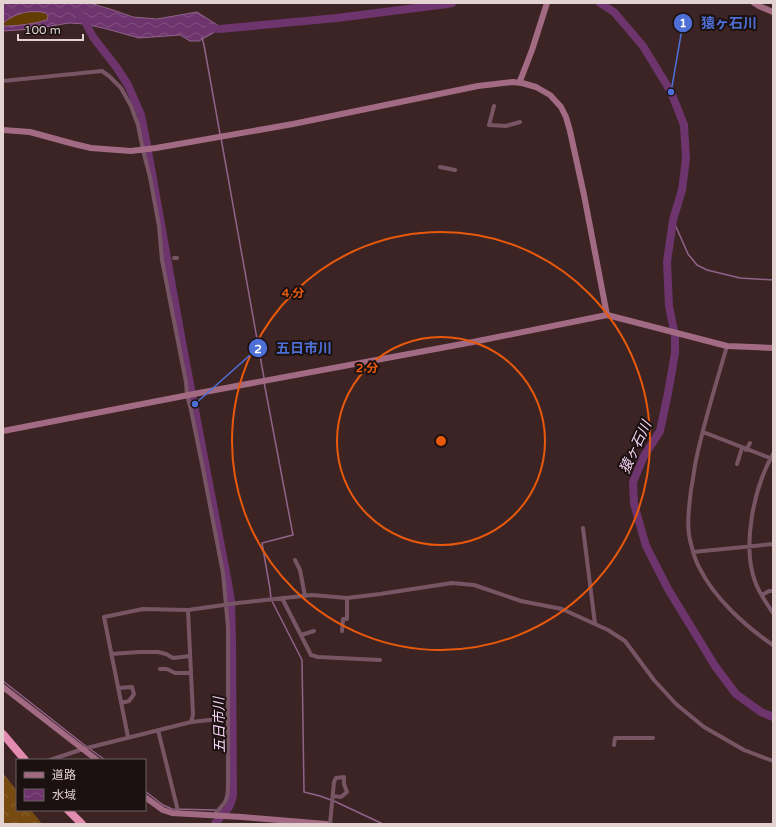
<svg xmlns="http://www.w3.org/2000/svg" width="776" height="827" viewBox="0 0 776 827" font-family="'Varela Round','Noto Sans JP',sans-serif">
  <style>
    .green { fill: #633c02 }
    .forest { fill: url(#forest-crowns) }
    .water { fill: url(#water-waves); stroke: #91638b }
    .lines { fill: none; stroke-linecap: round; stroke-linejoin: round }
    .stream { stroke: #91638b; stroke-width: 1.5 }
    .river { stroke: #6e346d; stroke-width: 8 }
    .street { stroke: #785564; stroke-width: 4 }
    .secondary { stroke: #a36b83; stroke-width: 6 }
    .highway { stroke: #e28cb1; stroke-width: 8 }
    .ring { fill: none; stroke: #e8590c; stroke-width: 2 }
    .labels { text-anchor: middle; stroke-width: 4; stroke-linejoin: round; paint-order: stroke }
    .water-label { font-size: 14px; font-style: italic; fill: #fad7f8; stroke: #1b1111 }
    .centre { fill: #e8590c; stroke: #1b1111; stroke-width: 2 }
    .ring-label { font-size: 12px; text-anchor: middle; font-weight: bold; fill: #e8590c; stroke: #1b1111; stroke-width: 4; stroke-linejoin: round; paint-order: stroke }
    .leader { fill: none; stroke: #4e6fd6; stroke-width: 1.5 }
    .callout-dot { fill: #4e6fd6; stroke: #1b1111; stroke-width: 1.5 }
    .mark-label { font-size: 12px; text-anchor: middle; font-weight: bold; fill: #fff }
    .callout-label { font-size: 14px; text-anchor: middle; font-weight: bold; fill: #4e6fd6; stroke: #1b1111; stroke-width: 4; stroke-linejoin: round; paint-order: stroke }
  </style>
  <defs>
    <pattern id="forest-crowns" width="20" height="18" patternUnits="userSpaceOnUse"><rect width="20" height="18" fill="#764a11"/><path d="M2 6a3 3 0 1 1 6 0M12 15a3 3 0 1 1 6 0" fill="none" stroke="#896333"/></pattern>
    <pattern id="water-waves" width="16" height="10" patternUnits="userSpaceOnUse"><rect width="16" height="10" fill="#6e346d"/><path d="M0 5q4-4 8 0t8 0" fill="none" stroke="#835081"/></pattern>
  </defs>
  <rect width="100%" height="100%" fill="#3c2425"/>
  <path class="green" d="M31,11C37,11 45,11 48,16V20C33,24 18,26 3,26V23C11,16 20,14 31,11Z"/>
  <path class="forest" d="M3,773L17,791V810H31L42,824H3Z"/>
  <path class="water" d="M3,3H89L110,9L133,17L157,19L197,12L222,28L199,41H190L180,35L139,38L107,29L85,24L69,23L33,29L3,31V26C18,26 33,24 47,20L48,16L46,13C31,9 15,13 3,23Z"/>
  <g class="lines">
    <path class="stream" d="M729,3H738
      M202,38L204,45L220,134
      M221,138L264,378
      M673,220L688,254L697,265L707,270L740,278L773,280
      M264,382L293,535L262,543L270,589L271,599L302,660L304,792L320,796L331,800
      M3,681L87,747
      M90,749L105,760
      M145,791L163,805L172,809L216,810
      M334,801L383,824
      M220,810H228"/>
    <path class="river" d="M600,3L614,12L643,46L671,92L684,125L686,159L682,190L673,220L667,262L669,306L675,336V353L668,393L660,431L644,456L633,482L634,504L646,546L668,589L715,666L736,694L761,712L773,717
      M80,16L83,18L93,37L117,68L128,85L141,115L146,140L182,342L228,583L231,601L232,641L233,795C231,810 223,812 215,824
      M210,28L220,29L337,18L447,4L452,3"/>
    <path class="street" d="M3,81L102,71L109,76L121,88L131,106L138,125L143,150L145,158L150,177L159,226L162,260L186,382L187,395L191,410L202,464L223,573L228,627V785C228,791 228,797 225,802C222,807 217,810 214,816
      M494,106L489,125L506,126L520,122
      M440,167L455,170
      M174,258H177
      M727,346C716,384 704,422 696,460C694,470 693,480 691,490C689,508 686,527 691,544C693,552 695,560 699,567C714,598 745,626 773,645
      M703,432L770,458
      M746,450L750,443
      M773,454C754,487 741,547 756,584C760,594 767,604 773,613
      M737,464L742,448
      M583,528L595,624
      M693,552L773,544
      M295,560L300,570L305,596
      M762,595L769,591H773
      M282,598L311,655L318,657L380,660
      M342,631L343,619H347V598
      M301,635L314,631
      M111,654L139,652H158L166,654L173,658L190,656
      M160,669H167L175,673H191
      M118,688L132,687L134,694L129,701L121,703
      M191,722L228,718
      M158,730L177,807L178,813
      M128,737L104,617L143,609L188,610L238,603L312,595L347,598L380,594L452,583L474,585L521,601L562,609L608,630L625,641L654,680L676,704L704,727L744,750L773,761
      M614,745L615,738H653
      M50,760L83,749L191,722L193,715L188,610
      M330,824L334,782L336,778L344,777V784L347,792L341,797L333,796"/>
    <path class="secondary" d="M754,3L759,6L773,12
      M522,83L520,81L532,50L547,3
      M3,130L30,132L74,144L91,148L131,151L156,148L293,124L478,86L513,82L522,83L536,87L550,95L561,107L566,117L570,131L584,195L607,315
      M3,431L199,393L473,342L607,315L727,346L773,348
      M3,687L97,760
      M145,797L163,810L172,813L242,817L326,824"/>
    <path class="highway" d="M3,734L25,760
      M68,810L82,824"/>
  </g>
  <g class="ring">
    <circle cx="441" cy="441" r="104"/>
    <circle cx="441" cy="441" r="209"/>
  </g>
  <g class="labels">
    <g class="water-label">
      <text transform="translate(635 447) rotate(-65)" y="5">猿ヶ石川</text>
      <text transform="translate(219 725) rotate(-91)" y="5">五日市川</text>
    </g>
  </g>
  <circle cx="441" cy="441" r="6" class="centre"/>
  <g class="ring-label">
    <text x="293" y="297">4 分</text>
    <text x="367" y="372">2 分</text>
  </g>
  <path class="leader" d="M671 92L683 23M195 404L258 348"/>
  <g class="callout-dot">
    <circle cx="671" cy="92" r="4"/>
    <circle cx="195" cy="404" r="4"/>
    <circle cx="683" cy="23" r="10"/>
    <circle cx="258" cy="348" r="10"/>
  </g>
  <g class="mark-label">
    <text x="683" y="27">1</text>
    <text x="258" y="353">2</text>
  </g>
  <g class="callout-label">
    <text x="729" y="28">猿ヶ石川</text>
    <text x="304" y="353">五日市川</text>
  </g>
  <rect width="776" height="827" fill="none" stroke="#e3d2d2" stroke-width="8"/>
  <rect x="16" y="759" width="130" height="52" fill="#1b1111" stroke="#6b5e5e"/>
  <rect x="24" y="772" width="20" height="6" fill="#a36b83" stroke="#6b5e5e"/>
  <text x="52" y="779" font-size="12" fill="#e3d2d2">道路</text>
  <rect x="24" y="789" width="20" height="12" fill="url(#water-waves)" stroke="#6b5e5e"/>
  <text x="52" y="799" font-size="12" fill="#e3d2d2">水域</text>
  <path d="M18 34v6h65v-6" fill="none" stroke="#e3d2d2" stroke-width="2"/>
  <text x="24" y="34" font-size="12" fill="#e3d2d2" stroke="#1b1111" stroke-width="3" paint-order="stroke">100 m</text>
</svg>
